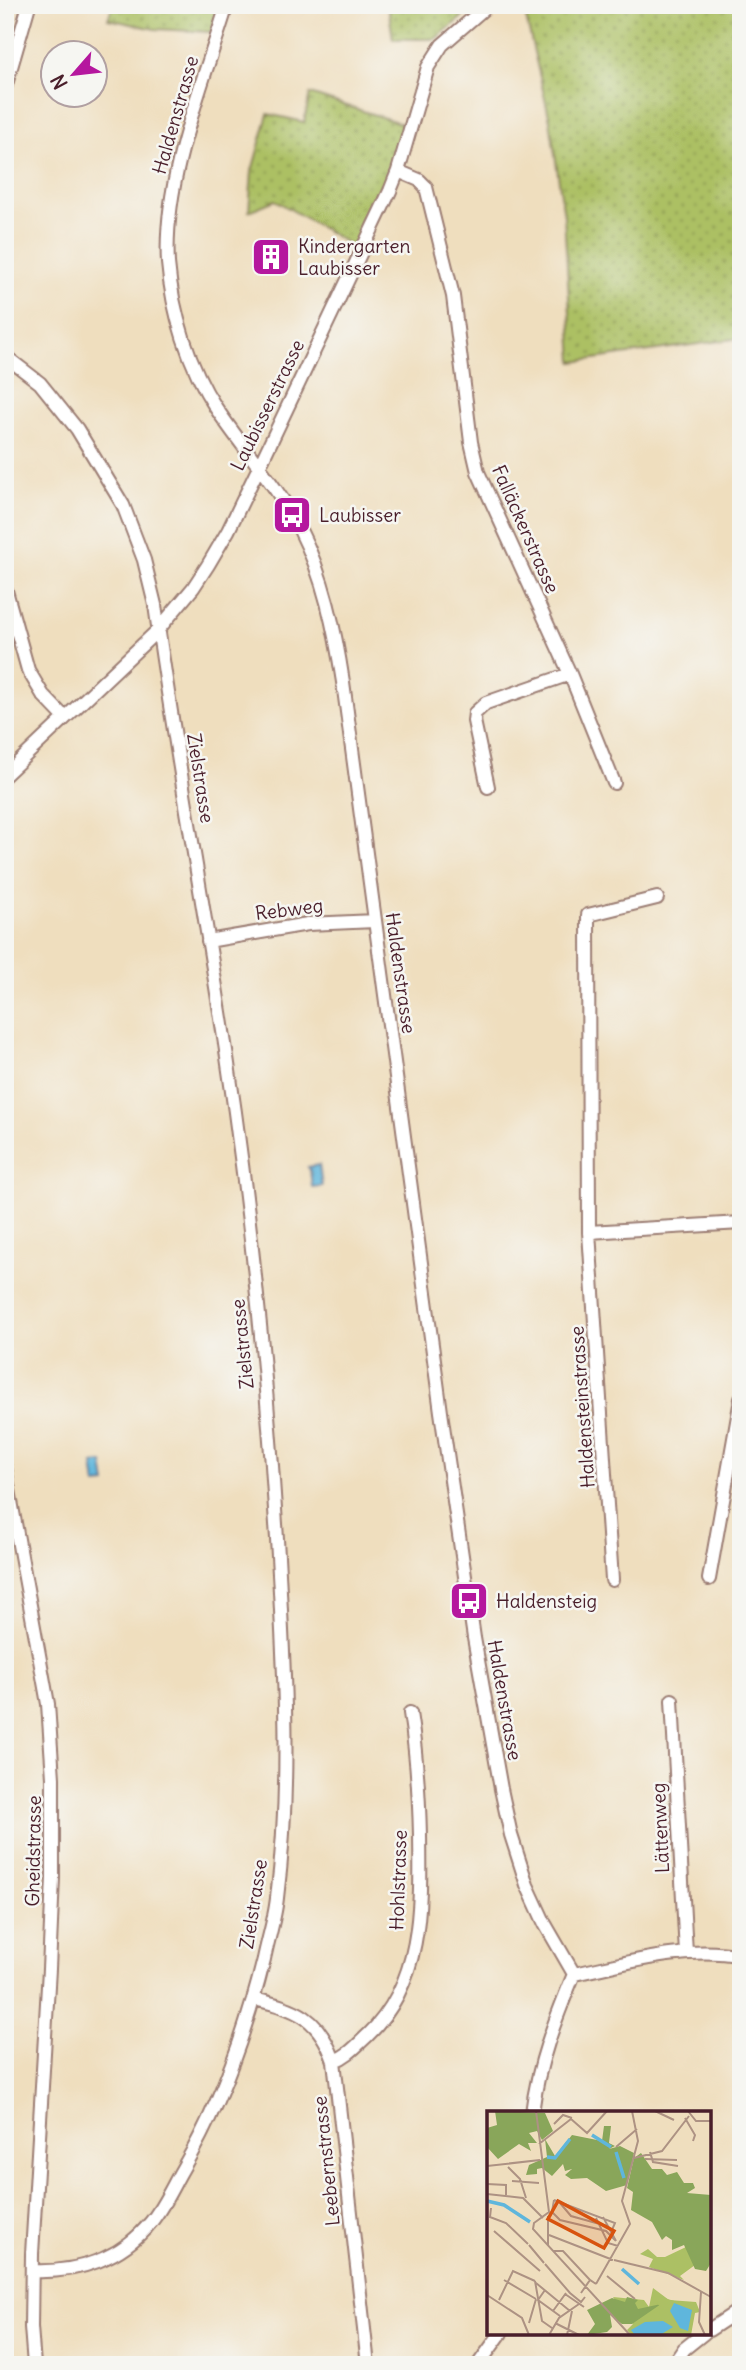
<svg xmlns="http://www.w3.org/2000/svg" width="746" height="2370" viewBox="0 0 746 2370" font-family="Delius,sans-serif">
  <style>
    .green { fill: url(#green-dots); stroke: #7b7048; stroke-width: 2 }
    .water { fill: #5fb6dc; stroke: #546a84; stroke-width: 2 }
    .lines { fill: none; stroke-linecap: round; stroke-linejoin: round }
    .minor-casing { stroke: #9c7e74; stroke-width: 16 }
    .minor { stroke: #fff; stroke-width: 12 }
    .labels { text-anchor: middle; stroke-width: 5; stroke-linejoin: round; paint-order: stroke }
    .street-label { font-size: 19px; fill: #4a1f2b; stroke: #f6f6f2 }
    .poi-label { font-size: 19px; fill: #4a1f2b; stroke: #f6f6f2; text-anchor: start }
    .inset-river { fill: none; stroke: #5fb6dc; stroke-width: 3.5 }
    .inset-road { fill: none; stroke: #ad9283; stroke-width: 2 }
    .view { fill: #d8530f; fill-opacity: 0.15; stroke: #d8530f; stroke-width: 3.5 }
    .inset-edge { fill: none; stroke: #4a1f2b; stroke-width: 3.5 }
  </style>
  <defs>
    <pattern id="green-dots" width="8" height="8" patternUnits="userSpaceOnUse" patternTransform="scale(1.75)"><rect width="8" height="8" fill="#acc064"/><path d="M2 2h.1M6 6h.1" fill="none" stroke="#8e9b53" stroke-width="1.8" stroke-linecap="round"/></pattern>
  </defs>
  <rect width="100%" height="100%" fill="#f6f6f2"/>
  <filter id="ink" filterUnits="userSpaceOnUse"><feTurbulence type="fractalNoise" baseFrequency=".0143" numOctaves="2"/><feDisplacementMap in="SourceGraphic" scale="14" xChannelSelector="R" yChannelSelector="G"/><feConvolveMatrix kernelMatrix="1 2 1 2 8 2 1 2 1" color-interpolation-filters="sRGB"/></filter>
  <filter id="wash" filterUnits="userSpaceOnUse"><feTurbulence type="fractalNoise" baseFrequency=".00686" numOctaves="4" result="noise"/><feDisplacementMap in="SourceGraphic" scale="28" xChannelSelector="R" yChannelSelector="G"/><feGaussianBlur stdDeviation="1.57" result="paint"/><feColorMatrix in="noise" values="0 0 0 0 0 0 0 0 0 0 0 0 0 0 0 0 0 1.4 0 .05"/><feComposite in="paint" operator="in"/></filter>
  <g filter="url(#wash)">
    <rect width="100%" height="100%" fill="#efdebe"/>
    <path class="green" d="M113,5H219L211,32L155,29L108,19Z
      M388,5H477L435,39H393Z
      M523,5H741V338L573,362L564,216L550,120Z
      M310,94L406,125L383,198L357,249L275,200L249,211L252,171L268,114L304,122Z"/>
    <path class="water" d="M319,1165L322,1186L312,1187L310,1170L308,1167Z
      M103,1463L106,1484L96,1485L93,1464Z"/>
  </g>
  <g filter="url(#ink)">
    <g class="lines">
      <g class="minor-casing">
        <path id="minor" d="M227,5C203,84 163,179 168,263C172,311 189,367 216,408C243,449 278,486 300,530C324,577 335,630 343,682L441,1412L474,1638L501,1789L511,1835L527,1885L545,1924L574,1974
          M5,88L29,5
          M398,171L419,180L426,187L453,296L471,442L478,472L570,674L614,783
          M5,356L40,383L77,429L123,505L144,560L155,605C176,756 204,906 227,1057C251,1216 267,1378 277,1539C284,1659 292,1779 277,1898C275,1918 268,1939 264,1959C246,2032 221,2103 183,2168C173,2185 164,2206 151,2222C121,2259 78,2273 32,2271
          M5,587L28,670L43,695L65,718
          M5,775L158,630L193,588L208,565L228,531L259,467L390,191L398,171L428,67L442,45L488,5
          M488,787L474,721L475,713L486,703L570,674
          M208,941L308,924L375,921
          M589,1232L741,1223
          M5,1468L48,1704L53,1778V1878L49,1969L32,2254L31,2327L34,2365
          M709,1579L741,1399
          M612,1580L589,1232L588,915L657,898
          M672,1700L686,1953
          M574,1974C628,1963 686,1945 741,1956
          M254,1999C297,2009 319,2017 334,2061L368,2365
          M334,2061C348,2056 357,2045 368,2035C423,1982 421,1906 420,1835C419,1792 417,1756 410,1713
          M532,2113C538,2063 555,2020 574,1974
          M709,2330L741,2309
          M478,2365L501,2333
          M673,2365L684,2349L704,2333"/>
      </g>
      <use href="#minor" class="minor"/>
    </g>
  </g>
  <defs>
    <g id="building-square" transform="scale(2.0125)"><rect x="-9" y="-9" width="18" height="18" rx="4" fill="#b5179e" stroke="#f6f6f2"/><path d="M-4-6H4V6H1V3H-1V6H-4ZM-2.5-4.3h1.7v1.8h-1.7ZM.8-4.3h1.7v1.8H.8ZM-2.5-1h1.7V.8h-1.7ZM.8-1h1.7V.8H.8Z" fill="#fff"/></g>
    <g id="bus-square" transform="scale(2.0125)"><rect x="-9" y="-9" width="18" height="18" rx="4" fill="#b5179e" stroke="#f6f6f2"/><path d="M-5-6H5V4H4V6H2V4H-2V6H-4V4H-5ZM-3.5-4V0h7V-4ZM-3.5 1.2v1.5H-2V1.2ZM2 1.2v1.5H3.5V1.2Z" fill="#fff"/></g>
  </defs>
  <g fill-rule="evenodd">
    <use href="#building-square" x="271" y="257"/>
    <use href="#bus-square" x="292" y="515"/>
    <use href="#bus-square" x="469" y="1601"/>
  </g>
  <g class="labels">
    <g class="street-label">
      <text transform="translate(175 115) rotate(-74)" y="7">Haldenstrasse</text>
      <text transform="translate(267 405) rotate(-64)" y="7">Laubisserstrasse</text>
      <text transform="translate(526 529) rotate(66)" y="7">Falläckerstrasse</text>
      <text transform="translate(201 778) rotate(81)" y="7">Zielstrasse</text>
      <text transform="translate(289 909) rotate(-7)" y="7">Rebweg</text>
      <text transform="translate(401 973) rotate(82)" y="7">Haldenstrasse</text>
      <text transform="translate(242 1344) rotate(-96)" y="7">Zielstrasse</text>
      <text transform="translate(582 1407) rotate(-94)" y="7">Haldensteinstrasse</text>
      <text transform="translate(505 1700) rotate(80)" y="7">Haldenstrasse</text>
      <text transform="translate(660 1828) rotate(-93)" y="7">Lättenweg</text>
      <text transform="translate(33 1851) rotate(-89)" y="7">Gheidstrasse</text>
      <text transform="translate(398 1880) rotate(-88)" y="7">Hohlstrasse</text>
      <text transform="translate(253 1904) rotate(-81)" y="7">Zielstrasse</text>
      <text transform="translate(326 2161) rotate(-96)" y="7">Leebernstrasse</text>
    </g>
    <g class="poi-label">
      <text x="298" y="253">Kindergarten<tspan x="298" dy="22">Laubisser</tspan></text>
      <text x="319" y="522">Laubisser</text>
      <text x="496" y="1608">Haldensteig</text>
    </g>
  </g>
  <g transform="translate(487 2111)">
    <rect width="224" height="224" fill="#efdebe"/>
    <path d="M199,136L208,154L193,165L197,169L162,156L166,148L153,143L161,138L170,146H178ZM166,177L182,189L209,191L213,201L208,202L204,224H144L140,219L146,213L126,186L157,189L162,196Z" fill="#acc064"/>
    <path d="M8,0L58,2L66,20L55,29L50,20L42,22L50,32H41L44,40L32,33L11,48L0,36V17L10,14ZM117,15H124L122,32L128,35L122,38L133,35L147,42L140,74L119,80L100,67L84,68L78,64L85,58L78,60L76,53L65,65L55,57L50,58V63L39,64L42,54L60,46L58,28L68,45L85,24L115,30ZM154,42L165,58H175L180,64L190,61L197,72H206L208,77L200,82L224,84V152L219,160L208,158L197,134L185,139V129L179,125L175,129L165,111L144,99L146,81L140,77L147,47ZM140,186L151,189L148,192L151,198L174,193L145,213H135L123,204L125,216L120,221L100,224L108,213L100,199L125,187L138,191Z" fill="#89a65a"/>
    <path d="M170,185L205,195L204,224H184L178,220L185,213L180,210L160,211L173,207L166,200H179L167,190ZM187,192L206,201L201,219L193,217L184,201Z" fill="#acc064" fill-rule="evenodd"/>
    <path d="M187,192L205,199L201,220L193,217L183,200ZM176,210L186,216L173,224H148L144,219L158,211Z" fill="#5fb6dc"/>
    <path class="inset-river" d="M105,24L124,36M129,41L137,67M60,46L68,47L83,28M0,90L17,94L43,111M135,158L152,173"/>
    <path class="inset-road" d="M49,0L62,101L47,112L46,118L143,224M168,0L187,9M201,0L209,10H224M198,7L208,24L206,30M84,8L100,22L120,0M67,13L76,4L85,7M52,33L84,8M129,36L150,18M163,41L166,51L191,55M147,47L175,40L202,5M158,48L190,49M0,55L53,49M21,56L33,68L39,87M25,70L52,72M0,73L19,74V84M0,83L36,87L56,107M67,89L65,101L73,109L119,120L129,130M67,89L128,112L125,119M73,92L84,105L120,115M4,97L3,106L19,112L41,133M116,106L129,130M109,107L121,132L131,135M7,120L53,160M62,124L126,149M42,134L57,152M61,134V105M66,140H76L103,169M127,149L181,162L224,186M58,153L83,182L94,191L98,186M120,165L148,188M17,169L49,188M48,170L55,210L65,217M49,172L83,200M109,173L143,113L135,90L151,30L145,0M58,179L51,189L73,205M214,181L212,211L218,224M94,182L103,169L109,173M78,183L97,196M0,184L35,207L42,224M12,189L26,160L48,170M66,200L79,182M42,212L49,188M68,212L92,224M62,224L72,207L92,193M80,224L85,200"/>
    <path class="view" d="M71,90L127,120L117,137L61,108Z"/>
    <rect width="224" height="224" class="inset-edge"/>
  </g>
  <rect width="746" height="2370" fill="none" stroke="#f6f6f2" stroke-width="28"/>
  <g transform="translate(74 74) rotate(242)"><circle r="33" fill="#f6f6f2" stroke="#b1a0a2" stroke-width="2"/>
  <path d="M0-5L12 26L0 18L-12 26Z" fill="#b5179e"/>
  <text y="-10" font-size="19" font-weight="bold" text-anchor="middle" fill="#4a1f2b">N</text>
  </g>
</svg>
